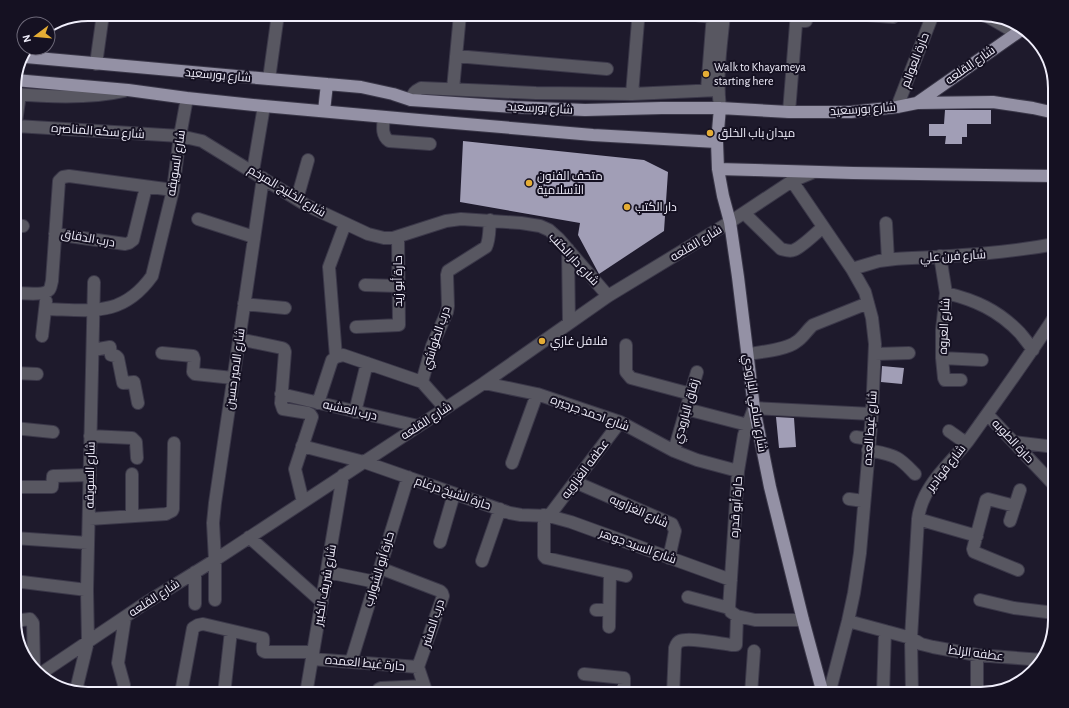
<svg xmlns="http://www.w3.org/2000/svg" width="1069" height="708" viewBox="0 0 1069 708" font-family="'Alegreya Sans',Cairo,sans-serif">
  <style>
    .building { fill: #a19eb6 }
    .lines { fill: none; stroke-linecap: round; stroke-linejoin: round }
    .minor-casing { stroke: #3b3849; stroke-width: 14 }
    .major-casing { stroke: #3b3849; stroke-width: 14 }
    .minor { stroke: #585761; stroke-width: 12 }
    .major { stroke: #9491a5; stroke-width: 12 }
    .poi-dot { fill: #e5ad35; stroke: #151122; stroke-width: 1.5 }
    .labels { text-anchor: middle; stroke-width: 4; stroke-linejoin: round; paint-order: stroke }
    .street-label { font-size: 12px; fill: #f0eefb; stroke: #151122 }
    .poi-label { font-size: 12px; fill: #f0eefb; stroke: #151122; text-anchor: start }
    .rim { fill: none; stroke: #f0eefb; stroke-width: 2 }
  </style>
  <rect width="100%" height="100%" fill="#1e1a2c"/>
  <path class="building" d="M945,110H991V124H967V137H962V144H945L946,136H929V124H944Z
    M463,141L644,160L668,172L664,231L599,274L578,235L580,223L460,202Z
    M882,366L904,368L902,384L881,382Z
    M776,417L794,418L796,447L779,448Z"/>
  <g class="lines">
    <g class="minor-casing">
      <path id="minor" d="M688,14L720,18
        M854,14L893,17L895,14
        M985,15L1016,33
        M456,56L607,69
        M96,64L103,14
        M269,79L278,14
        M453,89L460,14
        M707,90L713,14
        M14,94C49,97 90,99 124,91
        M632,94L638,21L641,14
        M411,100C413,93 415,91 421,88L536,93L632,94L718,90
        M897,107L933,14
        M720,108C716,75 721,46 724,14
        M789,112L796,24L798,21H806L807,14
        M384,117C383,126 381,135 389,141L430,144
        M16,126L180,136L202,141L306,205L368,234L384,238H393L446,221L461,219L521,223L540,226L549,230L559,239L608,296
        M14,136L20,94
        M253,171L264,106
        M792,181L852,269L865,292L872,318L875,344L872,414L860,553L854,593L848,621L829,694
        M297,199L308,160
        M744,213L781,249C785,250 790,252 794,250C802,247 816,233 823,227
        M198,219L254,237
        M886,223L888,260
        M14,225L23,226
        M55,234L125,244L129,243L133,240L146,187
        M568,249L569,323
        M940,256L946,293L942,330V358L944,378L945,380H961
        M852,269L879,261L895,259C949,256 1002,254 1055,244
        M365,285L398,286
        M14,293C22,293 44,296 49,290C51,288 51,284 52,281L59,181L63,177L69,176L173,190
        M946,293C975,300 998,310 1020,333C1024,338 1029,344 1033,350
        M244,304L285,308
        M45,309C90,310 122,318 152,276L173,190L180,136L187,98
        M356,327L399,325L398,237
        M42,336L46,301
        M239,339L282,348L284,349L285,352L281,403L283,409L308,413L310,414L312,417L295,469L303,502
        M626,345V372L631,378L691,394
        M93,350L110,347L111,355L116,356L118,358L123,383L134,382L138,403
        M162,353L193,356L194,359L193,372L195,374L233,378
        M748,354C760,352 786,350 796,342C803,338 807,330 813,325L868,303
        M875,354L909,353
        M336,357L329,267L345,224
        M942,358L982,360
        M14,373L37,374
        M422,382L432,346L447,312L448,306L447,275L448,271L486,247C490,239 489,229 490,220
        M484,383L537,394L620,422L674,451L697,460L738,471
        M281,394L418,426
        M318,403L332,360L336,357L343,355L422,382L445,408
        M686,409L748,425
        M355,412L367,363
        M987,414L1055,486
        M14,428L53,432
        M949,431L966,443
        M90,436L132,438L136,442L137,458
        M856,437L869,439
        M1014,442L1055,447
        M302,446L364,462L510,513L521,515L549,516L571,522L731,580
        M868,450C878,452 888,453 897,458C904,462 909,468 915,474
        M674,451L697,372
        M512,463L537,394
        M575,482L672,524L675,531L669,558
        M15,487H52L53,476H55L90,475
        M849,499L864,501
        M1015,506L988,499L986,500L973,549L974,552L1018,570
        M544,515V556L546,558L626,576
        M132,516V474
        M549,516L620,422
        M89,519L166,514L172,511L173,509L174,443
        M918,519L977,536
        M1010,521L1020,490
        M249,537L322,602
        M14,538L88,543
        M440,542L454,494
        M482,561L500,509
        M380,568L440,591L442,593L443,596L418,667L427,694
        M195,572V604
        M327,572L376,582
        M14,581L87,590
        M688,597L729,608L731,612L737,616L755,620H803
        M215,600V560L213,523L215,503L263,178
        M980,600L1014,608L1055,613
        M729,608L738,471L744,435L754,408L872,414
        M596,610H609
        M14,621L30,619L33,623L34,668
        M848,621L911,638L921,644L933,647L977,655L1043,660
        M609,627L610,573
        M312,659L418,667
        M351,662L408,477
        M40,674L144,604L215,560L484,383L608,296L730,222L792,181L814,172
        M584,674L624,678V694
        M76,690L88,641L87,590L94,282
        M122,694L124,685L118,663L125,617
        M190,694L181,693L193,628L198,625L203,624L263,638C264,642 262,646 263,651L265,652H313
        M224,694L231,631
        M306,694L343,475
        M379,694V689L381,688L424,686
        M673,694L675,648C676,645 677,642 680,641C689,637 722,644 732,645H736L737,616
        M751,694L754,651
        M883,694L885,631
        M912,694L911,638L918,519C919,511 921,504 925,496C935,475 954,459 968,441C997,400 1027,359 1055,316
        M977,694V655"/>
    </g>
    <g class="major-casing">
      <path id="major" d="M26,57L269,79L327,84L361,87L393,94L411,100L514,107L585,110L662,108H720L789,112H851L897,107L917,103L993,102L1033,108L1055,113
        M15,80L128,90L187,98L264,106L419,120L593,135L717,142
        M917,103L1024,28
        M720,108L717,142L718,169L723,196L730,222L738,277L754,408L770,487L803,620L823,694
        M324,111L327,84
        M718,169L853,173L1055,176"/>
    </g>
    <use href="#minor" class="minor"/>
    <use href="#major" class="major"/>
  </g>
  <g class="poi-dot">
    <circle cx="706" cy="74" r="4"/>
    <circle cx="710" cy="133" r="4"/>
    <circle cx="529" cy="183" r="4"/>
    <circle cx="627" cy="207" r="4"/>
    <circle cx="542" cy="341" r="4"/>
  </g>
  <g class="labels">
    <g class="street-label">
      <text transform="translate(915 60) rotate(-69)" y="4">حارة العوالم</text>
      <text transform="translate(970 65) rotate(-35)" y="4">شارع القلعه</text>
      <text transform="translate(218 75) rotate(5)" y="4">شارع بورسعيد</text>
      <text transform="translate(540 108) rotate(3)" y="4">شارع بورسعيد</text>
      <text transform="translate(863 109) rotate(-4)" y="4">شارع بورسعيد</text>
      <text transform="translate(98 131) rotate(4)" y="4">شارع سكه المناصره</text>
      <text transform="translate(176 163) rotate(-81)" y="4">شارع السويقه</text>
      <text transform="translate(287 191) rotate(31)" y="4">شارع الخليج المرخم</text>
      <text transform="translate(88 238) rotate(10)" y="4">درب الدقاق</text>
      <text transform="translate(696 243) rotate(-31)" y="4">شارع القلعه</text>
      <text transform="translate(953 256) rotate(-3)" y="4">شارع فرن علي</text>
      <text transform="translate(574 259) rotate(47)" y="4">شارع دار الكتب</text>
      <text transform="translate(398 281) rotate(-90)" y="4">حارة أبو زيد</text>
      <text transform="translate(944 326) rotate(-87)" y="4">شارع العروه</text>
      <text transform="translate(436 338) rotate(-72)" y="4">درب الطواشي</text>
      <text transform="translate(235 369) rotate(-82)" y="4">شارع الامير حسين</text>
      <text transform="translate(755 403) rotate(81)" y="4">شارع سامي البارودي</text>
      <text transform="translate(350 410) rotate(13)" y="4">درب العشبه</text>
      <text transform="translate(686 411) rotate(-74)" y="4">زقاق البارودي</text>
      <text transform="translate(590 413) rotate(20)" y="4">شارع احمد جرجيره</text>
      <text transform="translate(426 421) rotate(-33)" y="4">شارع القلعه</text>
      <text transform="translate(870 428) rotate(-86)" y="4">شارع غيط العده</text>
      <text transform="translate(1013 441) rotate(47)" y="4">حارة الطوبه</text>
      <text transform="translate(946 468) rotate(-52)" y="4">شارع قوادير</text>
      <text transform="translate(585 469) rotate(-53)" y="4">عطفه الغزاويه</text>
      <text transform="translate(90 475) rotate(-89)" y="4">شارع السويقه</text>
      <text transform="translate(453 493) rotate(19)" y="4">حارة الشيخ درغام</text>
      <text transform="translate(736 507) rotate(-86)" y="4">حارة أبو قدره</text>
      <text transform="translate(639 511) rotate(24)" y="4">شارع الغزاويه</text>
      <text transform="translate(638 546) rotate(20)" y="4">شارع السيد جوهر</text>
      <text transform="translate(379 569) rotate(-73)" y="4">حارة أبو الشوارب</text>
      <text transform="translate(325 585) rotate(-80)" y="4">شارع شريف الكبير</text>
      <text transform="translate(154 598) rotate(-33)" y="4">شارع القلعه</text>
      <text transform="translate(433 623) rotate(-72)" y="4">درب المشر</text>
      <text transform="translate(976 653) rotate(7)" y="4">عطفه الزلط</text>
      <text transform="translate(365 663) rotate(5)" y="4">حارة غيط العمده</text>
    </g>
    <g class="poi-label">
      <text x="714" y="71">Walk to Khayameya<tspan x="714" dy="14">starting here</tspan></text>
      <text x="718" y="137">ميدان باب الخلق</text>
      <text x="537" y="180">متحف الفنون<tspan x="537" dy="14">الأسلامية</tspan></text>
      <text x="635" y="211">دار الكتب</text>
      <text x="550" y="345">فلافل غازي</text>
    </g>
  </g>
  <path d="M0 0H1069V708H0ZM88 21H981A67 67 0 0 1 1048 88V620A67 67 0 0 1 981 687H88A67 67 0 0 1 21 620V88A67 67 0 0 1 88 21Z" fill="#151122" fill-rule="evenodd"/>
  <path class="rim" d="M88 21H981A67 67 0 0 1 1048 88V620A67 67 0 0 1 981 687H88A67 67 0 0 1 21 620V88A67 67 0 0 1 88 21Z"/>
  <g transform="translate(36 36) rotate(254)"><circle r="19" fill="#151122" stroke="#6d6979"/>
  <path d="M0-3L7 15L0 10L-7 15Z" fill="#e5ad35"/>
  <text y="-6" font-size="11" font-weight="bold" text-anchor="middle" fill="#f0eefb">N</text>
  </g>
</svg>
